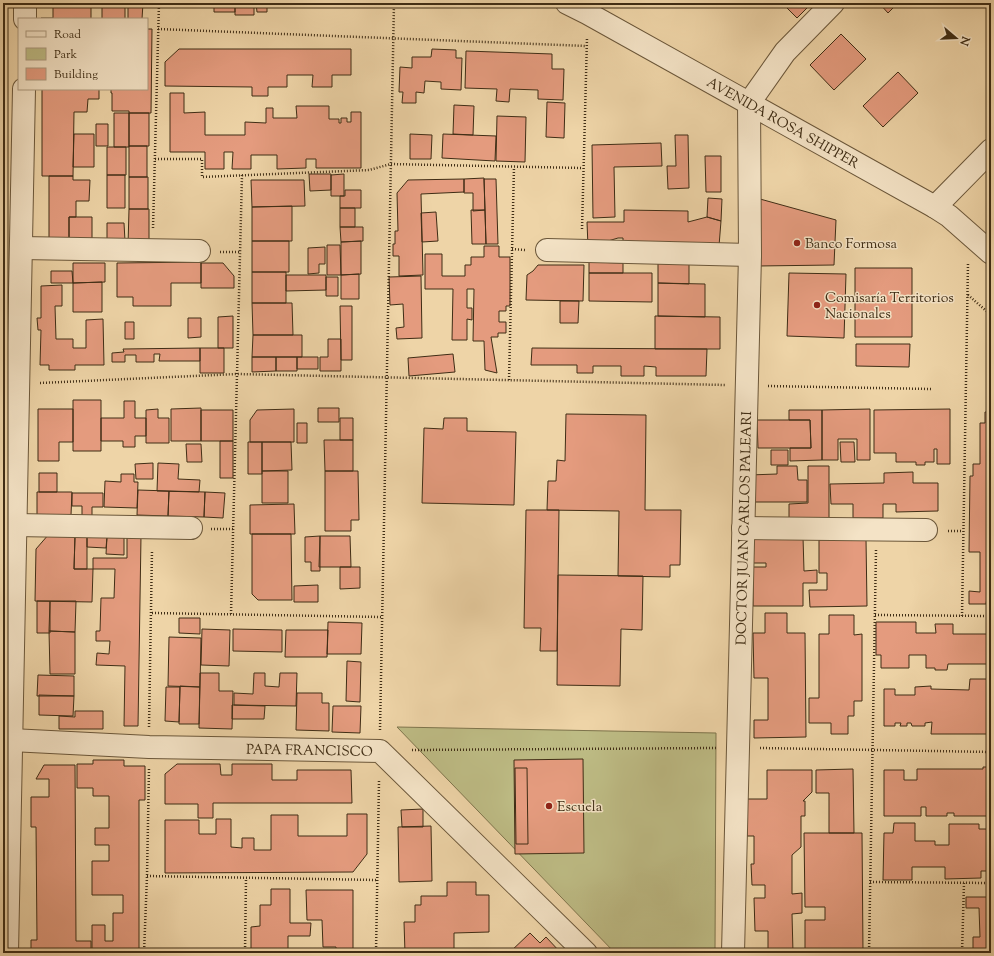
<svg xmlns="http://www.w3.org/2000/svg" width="994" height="956" viewBox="0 0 994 956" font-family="'Sorts Mill Goudy',serif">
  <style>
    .green { fill: #bdbb84; stroke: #7e744c }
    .building { fill: #e49b7e; stroke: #3f2d15 }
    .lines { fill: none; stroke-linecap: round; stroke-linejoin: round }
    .minor-casing { stroke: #6b573a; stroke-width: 24 }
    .path { stroke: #3f2d15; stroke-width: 2.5; stroke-dasharray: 1 2; stroke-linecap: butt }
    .minor { stroke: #f4e3c6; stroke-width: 22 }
    .poi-dot { fill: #8f2418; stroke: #f4e3c6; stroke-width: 1.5 }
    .labels { text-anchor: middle; stroke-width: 3; stroke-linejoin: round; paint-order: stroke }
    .street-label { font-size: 14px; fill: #3f2d15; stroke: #f4e3c6 }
    .poi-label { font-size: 14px; fill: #3f2d15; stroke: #f4e3c6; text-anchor: start }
  </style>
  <rect width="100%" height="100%" fill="#eed4a7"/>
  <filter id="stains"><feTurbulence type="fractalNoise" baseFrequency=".005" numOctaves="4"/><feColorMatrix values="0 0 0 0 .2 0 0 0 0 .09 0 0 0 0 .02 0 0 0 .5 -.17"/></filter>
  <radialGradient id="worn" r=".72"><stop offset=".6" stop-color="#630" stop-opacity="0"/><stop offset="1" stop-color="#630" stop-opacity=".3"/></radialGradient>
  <path class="green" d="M397,727L716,733L715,953H615Z"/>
  <path class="building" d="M53,3H91V19H41V18H53Z
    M102,3H125V19H102Z
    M128,3H143L142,19H128Z
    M214,3H235V12H214Z
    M235,3H254V15H235Z
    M256,3H267V12H257Z
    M782,3H812L797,18Z
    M879,3H898L888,13Z
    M147,29H152L151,113H129V111H112V93H111V89H147Z
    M841,34L866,59L834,90L810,65Z
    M179,49H351V75H332V87H312L313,75H287V87H268V96H252V87L165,86V62Z
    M432,49L456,50V58H462L461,90L441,89V82L425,81L424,93L416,92V103H402L403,92H399L400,67L412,68V57H431Z
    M466,51L552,54V69H564L563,100L538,99V90L510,89L509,102L496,101L497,89L465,88Z
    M3,72H4V131H3Z
    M898,72L918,93L883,127L863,106Z
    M42,89H99V99H88L87,112H74L73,176H42Z
    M170,93H184V113L205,112V135H245V122L266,123V108H273V118H297L296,106H329V119H339V123H341V118H347V122H351V112H361V168H316V159H306V168L277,169V155H251V169H232L233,152H224V169H205V152H170Z
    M547,102L565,103L564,138L546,137Z
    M454,105L474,106L473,135L453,134Z
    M114,113H129V147H114Z
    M129,113H149V146H129Z
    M497,116L526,117L525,162L496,161Z
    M96,124H108V146H96Z
    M74,134H94V167H73Z
    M410,134L432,135L431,159H410Z
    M443,134L496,136L495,161L442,158Z
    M675,135H688L689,188L668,189L667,166H676Z
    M661,143L662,166L614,167L615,217L593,218L592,145Z
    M129,146H147V177H129Z
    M107,147H126V175H107Z
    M705,156H721V192H706Z
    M309,174H331V190L310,191Z
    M344,174V196H331V175Z
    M107,175H125V208H107Z
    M49,176H73V180H90L89,201H76V217H69V248L49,247Z
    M129,177H148V209H129Z
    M3,178H7V210H3Z
    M484,178L485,210L473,211V193H464V179Z
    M464,179V192L421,194L423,275L399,276V256H393V244H395V231H398L397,193L408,180Z
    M484,179H496L498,244H486Z
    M251,180H304L305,206L252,207Z
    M345,190H361V208H340V196H345Z
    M708,198L722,199L721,221L707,217Z
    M760,199L836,220L834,265L758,266Z
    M292,206V241H252V207Z
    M340,208H355V227H340Z
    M129,209H149V246H128Z
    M471,210H485L486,244H472Z
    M624,210L688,211V222L707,217L721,221L719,246L623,250V238H618L588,247L587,222H624Z
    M436,212L438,241L422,242L421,213Z
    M69,217H92V239H69Z
    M107,223H124L125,241H107Z
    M340,227H363V241L341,242Z
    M252,241H289V272H252Z
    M361,241V274L341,275V242Z
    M327,245H340L341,275H327Z
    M484,246H499V257H510V306H506V311H499V322H506V333H498V337H491L497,373L485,370L484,341H473L474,289H467V308H472V320L467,319V340H452L453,289H425V254H442V276H465V265H471V257H484Z
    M325,247V264H319V273L308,274V248Z
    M3,254H5V272H3Z
    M658,260H689V284L658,283Z
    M201,262V283H171V306H133V297H117V263Z
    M589,262L623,263V273H589Z
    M73,263H105V282L73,283Z
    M201,263H223L234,276V288H201Z
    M538,265H584L583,301L526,300L527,275L533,271Z
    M855,268H912V337H855Z
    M51,271H72L73,283H51Z
    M252,272H286V303H252Z
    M589,273H652V302L589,301Z
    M789,273L846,274L844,338L787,336Z
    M359,274V299H341V275Z
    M286,275H326V290L286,291Z
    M421,276L422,338L397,339L396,328L404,327L403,304L390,305L389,277Z
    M326,277H338V296H326Z
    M102,282V312H73V283Z
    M658,283L705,284V317L658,316Z
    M62,285V306H55L56,339H73V348H86V320L103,319L104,365H75V370H49V365H40L41,330H38L37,318H41V286Z
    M3,295H6V307H3Z
    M560,301H579L578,323H560Z
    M252,303H292L293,335H253Z
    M340,306H352V360H341Z
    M233,316V348H218V317Z
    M655,316L720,317V349H655Z
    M188,318H201V337L188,338Z
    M125,322H134V339H125Z
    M253,335H302V357H252Z
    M328,339H341V371H320V357H328Z
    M856,344H910L909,367L856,366Z
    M200,348V361H159L160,354H154V362H136V355H125V362H112V353L124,352L123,349Z
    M200,348H224V373H200Z
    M532,348L707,349L706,376H656V367L644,366V376H621V366H593V373H577V365H531Z
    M453,354L455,372L409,376L408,358Z
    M252,357H276V371L252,372Z
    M276,357H297V371H276Z
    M297,357H318V369H297Z
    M73,400H101V451H73Z
    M124,401H135V418H146V436H135V447H123V441H101V418H124Z
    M201,408V441H171V409Z
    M318,408H339V422H318Z
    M38,409H73V442H59V461H38Z
    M158,409V418H169V443H146V410Z
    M294,409V442H250V420L257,410Z
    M870,409V460H857V439H838V460H822V410Z
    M950,409V464H937V449H934V462H925V465H916V462H896V453H874V410Z
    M201,410H233V441H201Z
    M789,410H822V460L790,461V448H811L810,420H789Z
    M985,412H991V597H987L986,604H969V591L980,592V552H969L970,476H973V464H980V423H985Z
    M566,414L646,415L645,510H681L680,565H670V577L618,576L619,511L547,510L548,481H556L557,460L565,461Z
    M340,418H353V440H340Z
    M444,418H467V431L516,432L514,505L422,503L424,428L443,429Z
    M757,420H810L811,448H758Z
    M297,423H307V443H297Z
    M324,440H353V471H325Z
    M220,441H233V478H220Z
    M248,442H262V474H248Z
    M262,442H291L292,470L262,471Z
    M840,442H854L855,462H841Z
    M186,444H201L202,462H187Z
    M771,450H788V465H771Z
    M153,463V479H136L135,464Z
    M158,463L179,464L178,479L200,480L199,492L157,491Z
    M777,466H797L798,480H807V502H749V475L777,474Z
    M808,466H829V524H789V504L808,503Z
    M262,471H288V503H262Z
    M325,471H358L359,520H351V531H325Z
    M913,472V483H938V511L896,512V504H883V518H853V504H831L830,484L884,483V473Z
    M39,473H57V492H39Z
    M121,474H134V482H138L137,508L104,507L105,481L121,482Z
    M138,490L169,491L168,516L137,515Z
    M169,491L205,492L204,517L168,516Z
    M37,492H72L71,515H37Z
    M205,492L225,493L223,518L204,517Z
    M72,493H103V507H92V521H82V506H72Z
    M294,504L295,534H250V505Z
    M526,510H559L557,651H540L541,628H524Z
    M49,534L75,536L74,569H93L92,602L35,601L36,549Z
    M252,534H291L292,600H258L252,594Z
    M75,536L87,537V569H74Z
    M127,536H141L138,726H124L125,666L96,665L97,653L109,654L110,641H96V631H100L101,598H114L115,569H93V558H127Z
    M320,536V571H311V562H305V537Z
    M320,536H350L351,567H319Z
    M87,537H107L106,548L87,547Z
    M107,537H124V555L106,554Z
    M803,537L804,571L817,570V583H803V606H753V567H766V563H753V538Z
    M866,539L867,606L810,607L809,590H827V573H819V540Z
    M340,567H360V588L340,589Z
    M558,575L643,576L642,630L621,629L620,686L557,685Z
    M318,585V602H294V586Z
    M37,601H50V633H37Z
    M50,601H76L75,632L49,631Z
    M765,613H787V633H805L806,737L754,738V720H768V678H754L753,633H765Z
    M829,615H854V635L862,634V701H854V716H848V734H831V723H809V698H819V634H829Z
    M179,618H200V634L179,633Z
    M328,622L362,623L361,654H327Z
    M876,622H916V633H936L935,624H953V634H991V664H948L947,670H935V668H926V655H909V668H881V655H876Z
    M202,629L230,630L229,666L201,665Z
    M233,629L282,630V652L233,651Z
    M286,630H328L327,657H285Z
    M49,631L75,632V674H50Z
    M169,637L201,638L200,687L168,686Z
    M347,661L361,662L360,702L346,701Z
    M200,673H219V691H233L232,729L199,728Z
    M254,673H265V686L279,687L280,673H297L296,706L234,705V693L253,694Z
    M38,675L74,676V696H37Z
    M970,679H991V734H931L932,722L925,723V726H912L911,723H907V726H900L901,723H895V726H884V689H895V695H915V687L931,686V689L969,690Z
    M180,686L200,687L199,724H179Z
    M166,687H180L179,722L165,721Z
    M297,693H322V703H329V731L296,730Z
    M39,695L74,696L73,716L39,715Z
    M232,705L265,706L264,719H232Z
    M333,706H361L360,733L332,732Z
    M75,711H103V729H59V716L75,717Z
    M583,759L584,853L515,854L514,760Z
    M93,760H124V766H145V800H139V953H92V925H105V941H113V913H123V895H92V861H109V845H95V828H109V796H93V788H77V764H93Z
    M177,764H220L221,775H232V764H272V780H297V770H351L352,803H213V818H198V804H165V774Z
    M44,765H75L76,941H91V953H31V940H37L36,827H31V797H49V779H36Z
    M983,767H991V816H954V813H947V816H926V807H921V816H884V770H904V780H917V769H983Z
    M515,768H527L528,844H516Z
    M853,769L854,833H829V793H816V770Z
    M767,770H812V792L803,801H805V816H801V847L792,855V894L802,893V913L792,914L793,953H768V931H755L754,898H765V885H752L751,864H754V836H747V799H767Z
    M423,809V827H402L401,810Z
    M347,814H367V854L353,872L165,873V820H199V834H216V819H231V847L242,848V838H254V850H271V815H298V836H347Z
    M894,823H915V841H935V845H949V824H979V829H991V879H988L987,871H981V878L945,879V867H912V880H883L884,833H893Z
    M431,826L432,881L399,882L398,827Z
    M804,833H862L863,953H805V920H825V907H805Z
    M447,882H476V895H489V932L454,933V953H405L404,922H415V905H421V896H447Z
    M271,889H290V923H311L310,936H288V952H311V953H251V927L260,926V905H271Z
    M306,890H353V953H336V947H323L322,920H307Z
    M966,897H991V953H973V937H980L979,908H966Z
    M530,933L540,943L546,937L561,953H509Z"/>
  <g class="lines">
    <g class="minor-casing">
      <g id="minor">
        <path id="s1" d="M567,3L587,13L935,207L949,216L991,253"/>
        <path d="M25,19V3"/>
        <path d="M935,207L991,150"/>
        <path d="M21,248L199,251"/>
        <path d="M547,250L750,255"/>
        <path d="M15,525L191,528"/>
        <path d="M743,528L926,530"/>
        <path id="s2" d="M3,732L11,740L149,747L380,751L586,953"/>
        <path d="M7,953L24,89"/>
        <path id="s3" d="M733,953L750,255L749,103L785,52L833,3"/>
      </g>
    </g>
    <path class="path" d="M158,29L586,46
      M155,159H202V177L369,170L391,164L583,168
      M153,228L159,3
      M582,229L587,38
      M512,249L525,250
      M220,252H240
      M968,295L991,315
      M509,380L514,167
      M40,383L237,374L725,385
      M768,386L931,389
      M211,529H233
      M948,531H963
      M152,613L382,617
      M231,614L242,175
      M875,615L991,616
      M962,616L968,263
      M149,727L152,550
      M380,730L394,3
      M760,748L991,752
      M412,750L717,748
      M147,876L377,880
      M870,882L991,883
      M144,953L147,876L149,768
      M245,953L246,878
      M376,953L379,781
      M869,953L876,550
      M962,953L964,883"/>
    <use href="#minor" class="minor"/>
  </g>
  <g class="poi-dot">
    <circle cx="797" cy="243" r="4"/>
    <circle cx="817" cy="305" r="4"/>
    <circle cx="549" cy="806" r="4"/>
  </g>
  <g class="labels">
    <g class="street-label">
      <text dy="5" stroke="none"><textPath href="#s1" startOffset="247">AVENIDA ROSA SHIPPER</textPath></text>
      <text dy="5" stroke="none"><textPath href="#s3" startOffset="425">DOCTOR JUAN CARLOS PALEARI</textPath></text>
      <text dy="5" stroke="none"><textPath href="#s2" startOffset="310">PAPA FRANCISCO</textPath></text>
    </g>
    <g class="poi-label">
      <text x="805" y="248">Banco Formosa</text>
      <text x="825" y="302">Comisaría Territorios<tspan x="825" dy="16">Nacionales</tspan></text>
      <text x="557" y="811">Escuela</text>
    </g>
  </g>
  <rect width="994" height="956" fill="none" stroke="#eed4a7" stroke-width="16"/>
  <rect x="4" y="4" width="986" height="948" fill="none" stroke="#3f2d15" stroke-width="2"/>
  <rect x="8" y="8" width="978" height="940" fill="none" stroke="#3f2d15"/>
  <rect x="18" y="18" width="130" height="72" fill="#f4e3c6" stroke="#ac9a7f"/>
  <rect x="26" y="31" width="20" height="6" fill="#f4e3c6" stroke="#ac9a7f"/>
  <text x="54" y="38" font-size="12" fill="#3f2d15">Road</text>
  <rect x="26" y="48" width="20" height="12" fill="#bdbb84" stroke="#ac9a7f"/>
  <text x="54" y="58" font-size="12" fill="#3f2d15">Park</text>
  <rect x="26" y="68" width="20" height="12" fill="#e49b7e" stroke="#ac9a7f"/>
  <text x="54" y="78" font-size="12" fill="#3f2d15">Building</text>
  <g transform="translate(956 38) rotate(109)" stroke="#f4e3c6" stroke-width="3" paint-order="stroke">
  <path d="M0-3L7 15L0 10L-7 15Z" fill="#3f2d15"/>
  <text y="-6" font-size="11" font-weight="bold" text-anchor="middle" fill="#3f2d15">N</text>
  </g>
  <rect width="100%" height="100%" filter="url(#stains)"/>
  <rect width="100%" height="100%" fill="url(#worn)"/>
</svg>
